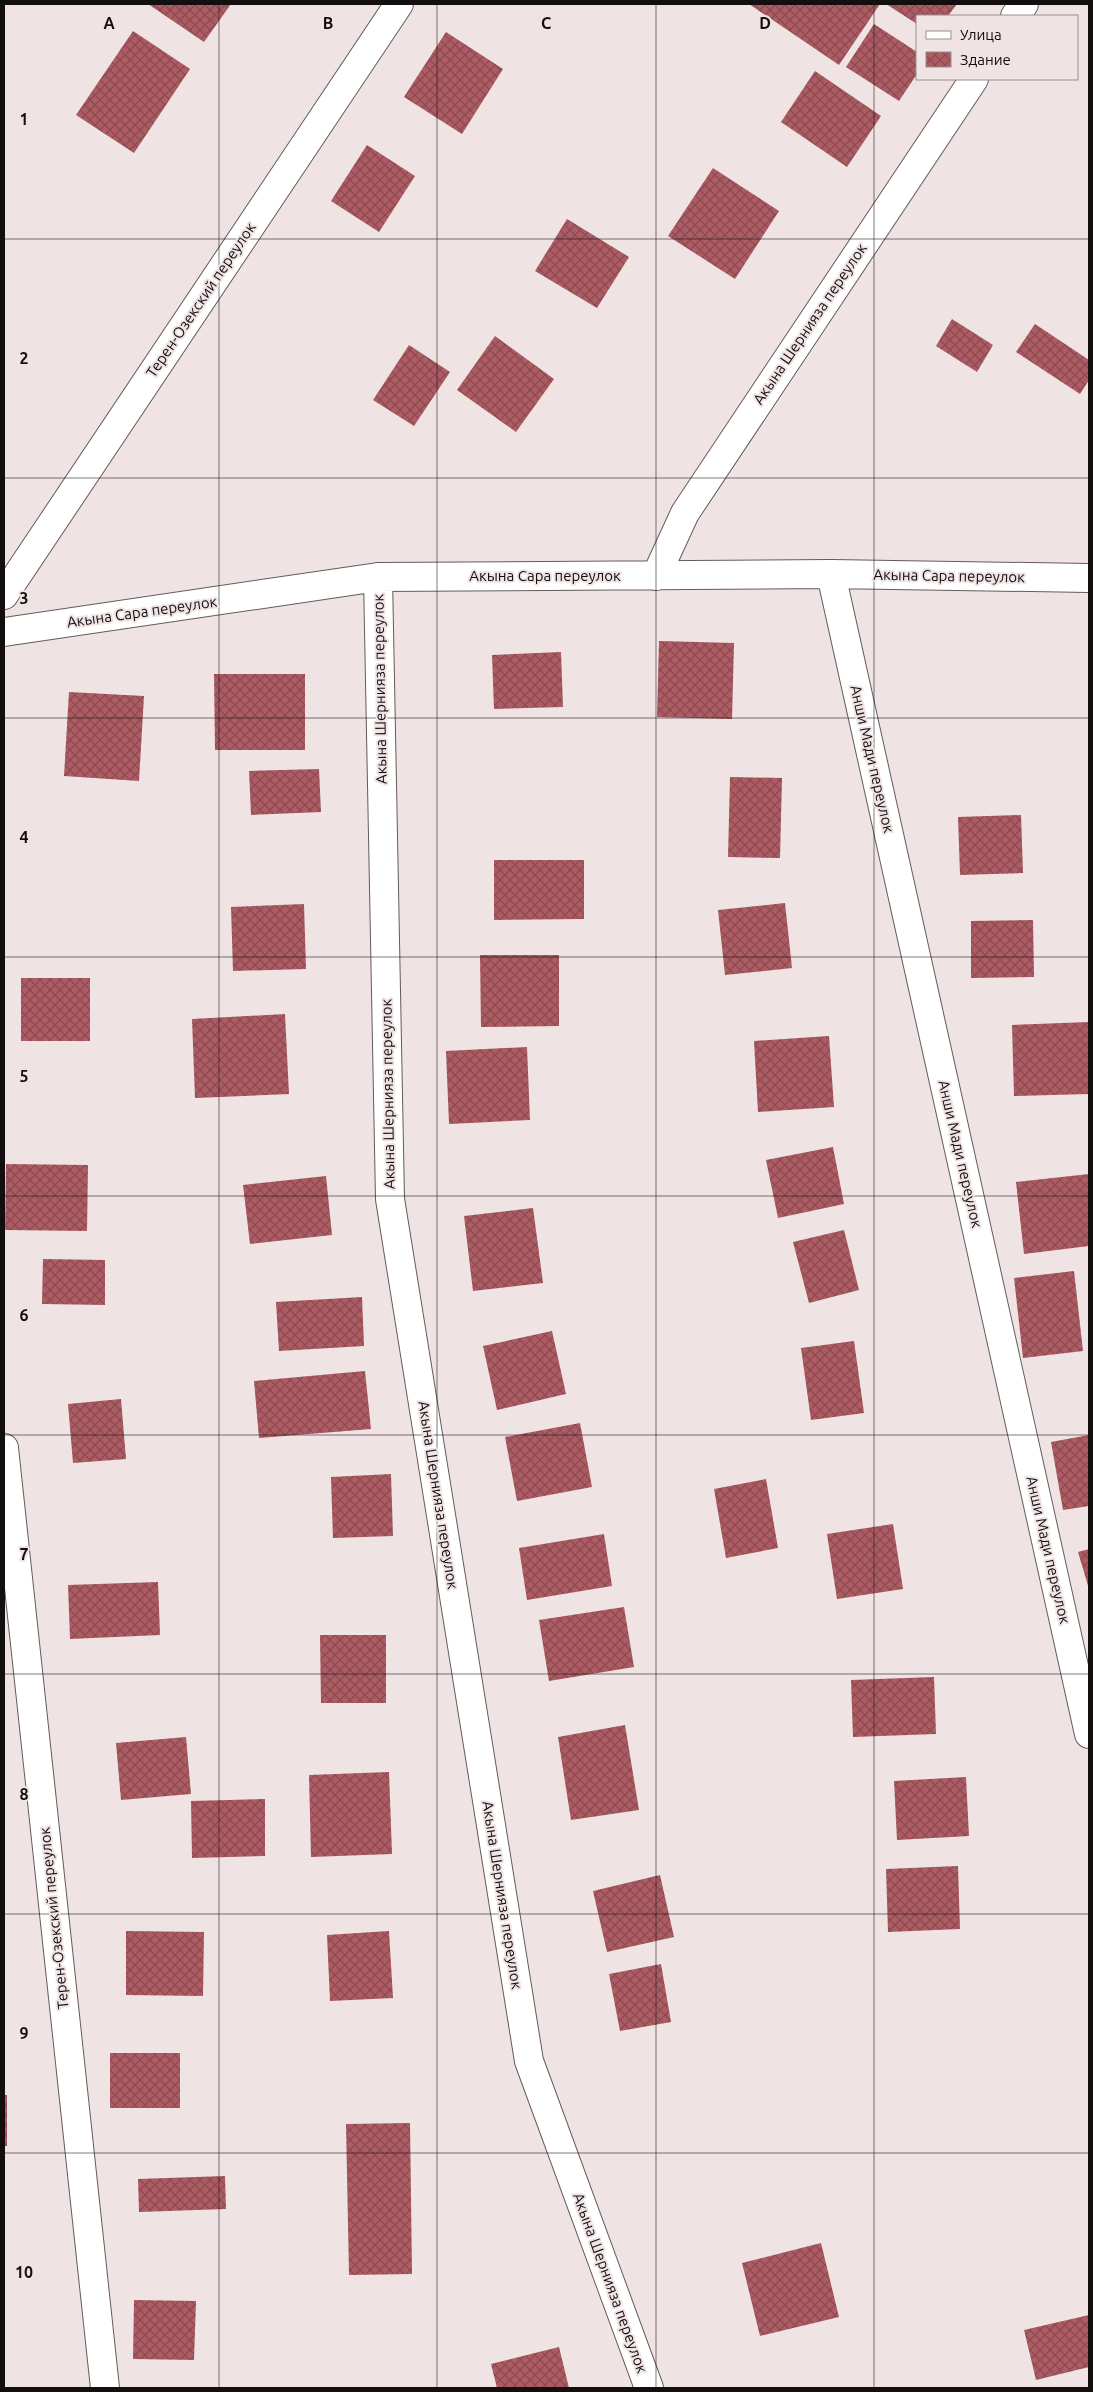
<svg xmlns="http://www.w3.org/2000/svg" width="1093" height="2392" viewBox="0 0 1093 2392" font-family="Ubuntu,sans-serif">
  <style>
    .building { fill: url(#building-cross-hatch) }
    .lines { fill: none; stroke-linecap: round; stroke-linejoin: round }
    .minor-casing { stroke: #655a5a; stroke-width: 30 }
    .minor { stroke: #fff; stroke-width: 28 }
    .grid { fill: none; stroke: #130f0f; stroke-width: 1; stroke-opacity: 0.55 }
    .labels { text-anchor: middle; stroke-width: 4; stroke-linejoin: round; paint-order: stroke }
    .street-label { font-size: 15px; fill: #130f0f; stroke: #f0e3e4 }
    .grid-label { font-size: 16px; text-anchor: middle; font-weight: bold; fill: #130f0f; stroke: #f0e3e4; stroke-width: 4; stroke-linejoin: round; paint-order: stroke }
  </style>
  <defs>
    <pattern id="building-cross-hatch" width="8" height="8" patternUnits="userSpaceOnUse" patternTransform="scale(1.25)"><rect width="8" height="8" fill="#ad5c64"/><path d="M0 0l8 8M0 8l8-8" fill="none" stroke="#8c4a51"/></pattern>
  </defs>
  <rect width="100%" height="100%" fill="#f0e3e4"/>
  <path class="building" d="M148,4H231L204,42Z
    M749,4H880L839,65Z
    M886,4H957L948,16H917V24Z
    M874,24L917,52V74L899,101L846,67Z
    M133,31L190,69L134,153L76,115Z
    M446,32L503,69L462,134L404,97Z
    M815,71L881,116L847,167L781,122Z
    M367,145L415,176L379,232L331,201Z
    M713,168L779,211L735,279L668,236Z
    M567,219L629,257L597,308L535,271Z
    M952,319L993,345L977,372L936,346Z
    M1035,324L1089,360V380L1080,394L1016,352Z
    M495,336L554,379L516,432L457,390Z
    M409,345L450,372L414,426L373,400Z
    M659,641L734,643L732,719L657,717Z
    M561,652L563,707L494,709L492,655Z
    M214,674H305V750H215Z
    M69,692L144,696L139,781L64,776Z
    M319,769L321,812L251,815L249,771Z
    M730,777L782,778L780,858L728,857Z
    M1021,815L1023,873L960,875L958,817Z
    M494,860H584V919L494,920Z
    M785,903L792,968L725,975L718,910Z
    M304,904L306,969L233,971L231,907Z
    M1033,920L1034,977L971,978V921Z
    M480,955H559V1026L481,1027Z
    M21,978H90V1041H21Z
    M285,1014L289,1094L195,1098L192,1019Z
    M1089,1022V1094L1014,1096L1012,1025Z
    M829,1036L834,1107L758,1112L754,1041Z
    M527,1047L530,1120L449,1124L446,1051Z
    M833,1147L844,1204L778,1218L766,1160Z
    M6,1164L88,1165L87,1231L5,1230Z
    M1089,1174V1246L1024,1254L1016,1182Z
    M326,1176L332,1235L250,1244L243,1185Z
    M533,1208L543,1283L473,1291L464,1216Z
    M844,1230L859,1290L809,1303L793,1242Z
    M43,1259L105,1260V1305L42,1304Z
    M1074,1271L1083,1351L1023,1358L1014,1278Z
    M362,1297L364,1346L279,1351L276,1302Z
    M552,1331L566,1394L497,1410L483,1346Z
    M854,1341L864,1413L811,1420L801,1348Z
    M365,1371L371,1429L259,1438L254,1381Z
    M121,1399L126,1459L73,1463L68,1404Z
    M580,1423L592,1487L517,1501L505,1437Z
    M1089,1435V1506L1063,1510L1051,1442Z
    M391,1474L393,1536L333,1538L331,1477Z
    M766,1479L778,1548L726,1558L714,1489Z
    M893,1524L903,1589L837,1599L827,1534Z
    M604,1534L612,1586L527,1600L519,1548Z
    M1089,1549V1589L1078,1552Z
    M158,1582L160,1635L70,1639L68,1585Z
    M624,1607L634,1667L549,1681L539,1620Z
    M320,1635H386V1703H321Z
    M934,1677L936,1734L853,1737L851,1680Z
    M625,1725L639,1810L571,1820L558,1737Z
    M186,1737L191,1794L121,1800L116,1743Z
    M389,1772L392,1854L311,1857L309,1775Z
    M966,1777L969,1836L897,1840L894,1781Z
    M265,1799V1856L192,1858L191,1801Z
    M958,1866L960,1929L888,1932L886,1869Z
    M660,1875L674,1937L607,1952L593,1891Z
    M126,1931L204,1932L203,1996L126,1995Z
    M389,1931L393,1998L330,2001L327,1935Z
    M661,1964L671,2022L620,2031L609,1974Z
    M110,2053H180V2108H110Z
    M4,2095H7V2146H4Z
    M410,2123L412,2274L349,2275L346,2124Z
    M225,2176L226,2209L139,2212L138,2179Z
    M821,2243L839,2317L760,2336L742,2263Z
    M134,2300L196,2301L194,2360L133,2359Z
    M1089,2315V2367L1036,2380L1024,2330Z
    M559,2347L569,2388H497L491,2364Z"/>
  <g class="lines">
    <g class="minor-casing">
      <path id="minor" d="M1015,16L1024,4
        M831,574L1089,1734
        M656,576L685,513L974,79
        M378,577L390,1199L529,2061L649,2388
        M4,595L399,4
        M4,632L378,577L831,574L1089,578
        M4,1448L105,2388"/>
    </g>
    <use href="#minor" class="minor"/>
  </g>
  <path class="grid" d="M219,4V2388M437,4V2388M656,4V2388M874,4V2388M4,239H1089M4,478H1089M4,718H1089M4,957H1089M4,1196H1089M4,1435H1089M4,1674H1089M4,1914H1089M4,2153H1089"/>
  <g class="labels">
    <g class="street-label">
      <text transform="translate(201 300) rotate(-56)" y="5">Терен-Озекский переулок</text>
      <text transform="translate(810 324) rotate(-56)" y="5">Акына Шернияза переулок</text>
      <text x="545" y="581">Акына Сара переулок</text>
      <text transform="translate(949 576) rotate(1)" y="5">Акына Сара переулок</text>
      <text transform="translate(142 612) rotate(-8)" y="5">Акына Сара переулок</text>
      <text transform="translate(380 689) rotate(-91)" y="5">Акына Шернияза переулок</text>
      <text transform="translate(872 759) rotate(77)" y="5">Анши Мади переулок</text>
      <text transform="translate(388 1094) rotate(-91)" y="5">Акына Шернияза переулок</text>
      <text transform="translate(960 1154) rotate(77)" y="5">Анши Мади переулок</text>
      <text transform="translate(438 1495) rotate(81)" y="5">Акына Шернияза переулок</text>
      <text transform="translate(1048 1550) rotate(77)" y="5">Анши Мади переулок</text>
      <text transform="translate(502 1895) rotate(81)" y="5">Акына Шернияза переулок</text>
      <text transform="translate(54 1918) rotate(-96)" y="5">Терен-Озекский переулок</text>
      <text transform="translate(610 2283) rotate(70)" y="5">Акына Шернияза переулок</text>
    </g>
  </g>
  <g class="grid-label">
    <text x="109" y="29">A</text>
    <text x="328" y="29">B</text>
    <text x="546" y="29">C</text>
    <text x="765" y="29">D</text>
    <text x="24" y="125">1</text>
    <text x="24" y="364">2</text>
    <text x="24" y="604">3</text>
    <text x="24" y="843">4</text>
    <text x="24" y="1082">5</text>
    <text x="24" y="1321">6</text>
    <text x="24" y="1560">7</text>
    <text x="24" y="1800">8</text>
    <text x="24" y="2039">9</text>
    <text x="24" y="2278">10</text>
  </g>
  <rect width="1093" height="2392" fill="none" stroke="#130f0f" stroke-width="10"/>
  <rect x="916" y="15" width="162" height="65" fill="#f0e3e4" stroke="#988e8f"/>
  <rect x="926" y="31" width="25" height="8" fill="#ffffff" stroke="#988e8f"/>
  <text x="960" y="40" font-size="15" fill="#130f0f">Улица</text>
  <rect x="926" y="52" width="25" height="15" fill="url(#building-cross-hatch)" stroke="#988e8f"/>
  <text x="960" y="65" font-size="15" fill="#130f0f">Здание</text>
</svg>
